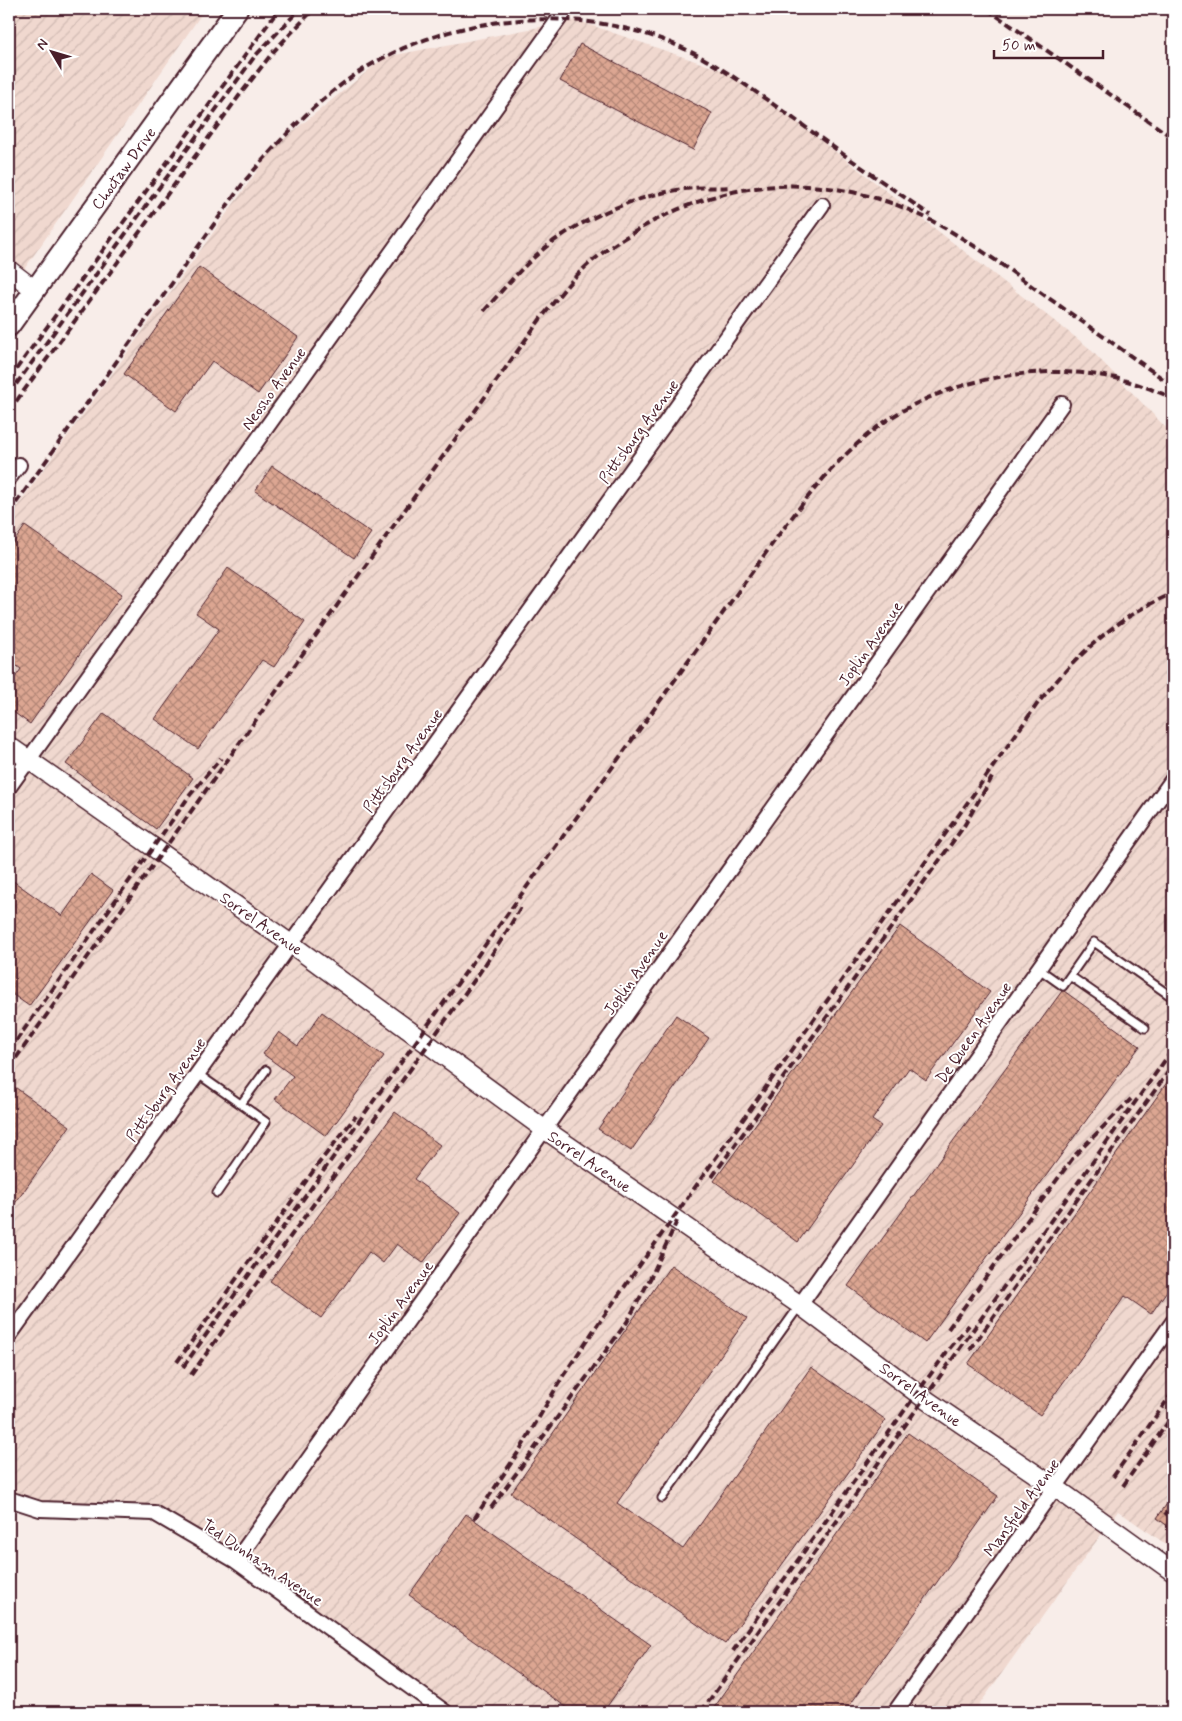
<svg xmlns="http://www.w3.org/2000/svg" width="1182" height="1721" viewBox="0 0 1182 1721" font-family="Mynerve,sans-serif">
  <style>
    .industrial { fill: url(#industrial-furrows) }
    .building { fill: url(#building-cross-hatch); stroke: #4a1f2b }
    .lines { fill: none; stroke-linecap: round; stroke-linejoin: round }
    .service-casing { stroke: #4a1f2b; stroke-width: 11 }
    .minor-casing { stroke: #4a1f2b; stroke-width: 18 }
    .tertiary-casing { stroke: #4a1f2b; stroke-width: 21 }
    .secondary-casing { stroke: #4a1f2b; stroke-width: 24 }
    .service { stroke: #fff; stroke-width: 7 }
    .minor { stroke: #fff; stroke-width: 14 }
    .tertiary { stroke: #fff; stroke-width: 18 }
    .secondary { stroke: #fff; stroke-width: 20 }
    .rail { stroke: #4a1f2b; stroke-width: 4; stroke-dasharray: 8 4; stroke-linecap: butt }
    .labels { text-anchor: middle; stroke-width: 4; stroke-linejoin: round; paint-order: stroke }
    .street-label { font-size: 16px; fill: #4a1f2b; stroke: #fff }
  </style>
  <defs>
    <pattern id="industrial-furrows" width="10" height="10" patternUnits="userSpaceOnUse" patternTransform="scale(1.25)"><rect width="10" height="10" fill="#f0d8cf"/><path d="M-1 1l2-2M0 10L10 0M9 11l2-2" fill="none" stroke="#cfb9b2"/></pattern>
    <pattern id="building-cross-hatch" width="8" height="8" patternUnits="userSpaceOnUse" patternTransform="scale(1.25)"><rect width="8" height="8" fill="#dca692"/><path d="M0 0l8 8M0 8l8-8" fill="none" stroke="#b48777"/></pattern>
  </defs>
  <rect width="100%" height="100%" fill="#f8ede9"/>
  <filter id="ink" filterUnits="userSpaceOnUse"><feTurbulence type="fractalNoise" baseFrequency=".02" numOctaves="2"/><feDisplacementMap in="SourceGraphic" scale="10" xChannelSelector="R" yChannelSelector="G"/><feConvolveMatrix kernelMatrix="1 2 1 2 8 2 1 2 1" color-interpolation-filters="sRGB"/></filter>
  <g filter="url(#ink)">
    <path class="industrial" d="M9,9H205L9,291Z
      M576,20L727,72L797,122L1088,347L1173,435V1549L1118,1511L974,1712H445L236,1561L154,1513L9,1499V518L275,146L385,57Z"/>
    <path class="building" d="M580,44L712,113L693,150L560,81Z
      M199,267L298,337L258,394L212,361L176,411L124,374Z
      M272,466L371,533L354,558L255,491Z
      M25,526L122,594L30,724L9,709V686L21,669L9,660V549Z
      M228,568L305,622L274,667L262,660L198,749L155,719L219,629L196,613Z
      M104,713L193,778L156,829L66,764Z
      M91,874L113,890L29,1006L9,992V878L62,916Z
      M900,926L990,992L926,1080L909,1068L872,1120L881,1126L798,1242L714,1181Z
      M1062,991H1064L1140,1046L925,1343L848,1286Z
      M322,1012L384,1056L326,1136L275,1099L293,1076L263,1054L279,1032L298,1046Z
      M676,1015L709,1038L631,1151L598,1129Z
      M1173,1074V1282L1151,1314L1125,1296L1040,1415L968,1364Z
      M9,1083L70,1126L9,1212Z
      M395,1112L440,1145L414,1179L460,1213L423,1263L397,1244L383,1263L369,1252L321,1318L270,1281Z
      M671,1265L747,1318L617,1503L683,1549L811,1367L886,1420L725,1644L511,1493Z
      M908,1433L998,1496L845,1712H711Z
      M1173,1495V1530L1157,1518Z
      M466,1514L651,1645L603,1712H573L409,1595Z"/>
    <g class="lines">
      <g class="service-casing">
        <path id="service" d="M1039,969L1063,986L1094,942L1172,997
          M1070,976L1145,1028
          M198,1074L266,1122L217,1193
          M241,1104L266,1070
          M662,1498L800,1305"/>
      </g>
      <g class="minor-casing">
        <path id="minor" d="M9,478L19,465
          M9,787L566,9
          M800,1305L1173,779
          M9,1336L822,205
          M9,1499L40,1509L154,1513L236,1561L445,1712
          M236,1561L1062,404
          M895,1712L1173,1322"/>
      </g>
      <g class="tertiary-casing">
        <path id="tertiary" d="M9,270L35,290
          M9,746L291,944L544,1129L800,1305L925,1399L1056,1488L1173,1572"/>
      </g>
      <g class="secondary-casing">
        <path id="secondary" d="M9,326L237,9"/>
      </g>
      <use href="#service" class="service"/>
      <use href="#minor" class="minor"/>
      <use href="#tertiary" class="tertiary"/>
      <use href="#secondary" class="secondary"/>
      <path class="rail" d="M987,9L1173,138
        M484,311C505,287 526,262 551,243C589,215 646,192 693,188C706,187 719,188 731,187
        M9,379L279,9
        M9,394L255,56L300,9
        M9,411L239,96L273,52L314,9
        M9,513L244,182C276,144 309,108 349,79C444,11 585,0 689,51C726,69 759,95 793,118C838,151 884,183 930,215
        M9,1051L190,795L221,758
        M9,1068L541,318C553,304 564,288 577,275C593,259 612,245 631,234C718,180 814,170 909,210C955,230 997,261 1037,290C1083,322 1128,354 1173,386
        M712,1177L964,826L994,774
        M948,1329L1075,1155L1131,1099
        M970,1350L1173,1065
        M177,1362L319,1163L356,1116
        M183,1367L778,536C807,497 836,459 875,429C935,382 1030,363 1105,376C1129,380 1151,389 1173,398
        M191,1375L478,975L504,936L521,907
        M1113,1477L1173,1392
        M1123,1486L1173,1415
        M491,1508L627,1322L651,1277L677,1221
        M1165,1515L1173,1505
        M474,1519L523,1445L563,1376L596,1327L1038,703C1077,655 1115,618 1173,593
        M733,1651L917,1393L949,1349L969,1325
        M701,1712L1173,1049"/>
    </g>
  </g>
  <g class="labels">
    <g class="street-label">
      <text transform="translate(123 168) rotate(-54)" y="6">Choctaw Drive</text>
      <text transform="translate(273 388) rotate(-54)" y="6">Neosho Avenue</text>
      <text transform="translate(638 431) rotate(-54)" y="6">Pittsburg Avenue</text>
      <text transform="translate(870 643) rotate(-55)" y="6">Joplin Avenue</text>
      <text transform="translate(402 760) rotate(-54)" y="6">Pittsburg Avenue</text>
      <text transform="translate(262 923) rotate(35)" y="6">Sorrel Avenue</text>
      <text transform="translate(635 972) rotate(-55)" y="6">Joplin Avenue</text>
      <text transform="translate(973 1032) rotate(-55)" y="6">De Queen Avenue</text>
      <text transform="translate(165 1089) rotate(-54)" y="6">Pittsburg Avenue</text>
      <text transform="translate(590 1161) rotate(34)" y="6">Sorrel Avenue</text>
      <text transform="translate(400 1302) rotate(-54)" y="6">Joplin Avenue</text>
      <text transform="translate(921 1394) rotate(36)" y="6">Sorrel Avenue</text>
      <text transform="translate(1021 1507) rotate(-54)" y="6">Mansfield Avenue</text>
      <text transform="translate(263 1562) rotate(34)" y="6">Ted Dunham Avenue</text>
    </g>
  </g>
  <rect width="1182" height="1721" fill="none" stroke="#fff" stroke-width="30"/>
  <rect x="15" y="15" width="1152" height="1691" fill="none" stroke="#4a1f2b" stroke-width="2" filter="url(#ink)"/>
  <g transform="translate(52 52) rotate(308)" stroke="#ffffff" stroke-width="4" paint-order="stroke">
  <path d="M0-4L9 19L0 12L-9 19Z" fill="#4a1f2b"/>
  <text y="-8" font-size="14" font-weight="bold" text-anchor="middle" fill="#4a1f2b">N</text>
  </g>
  <path d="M994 50v8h109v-8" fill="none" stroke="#4a1f2b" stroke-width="2.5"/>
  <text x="1002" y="50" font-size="15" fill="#4a1f2b" stroke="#ffffff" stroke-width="4" paint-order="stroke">50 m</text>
</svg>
